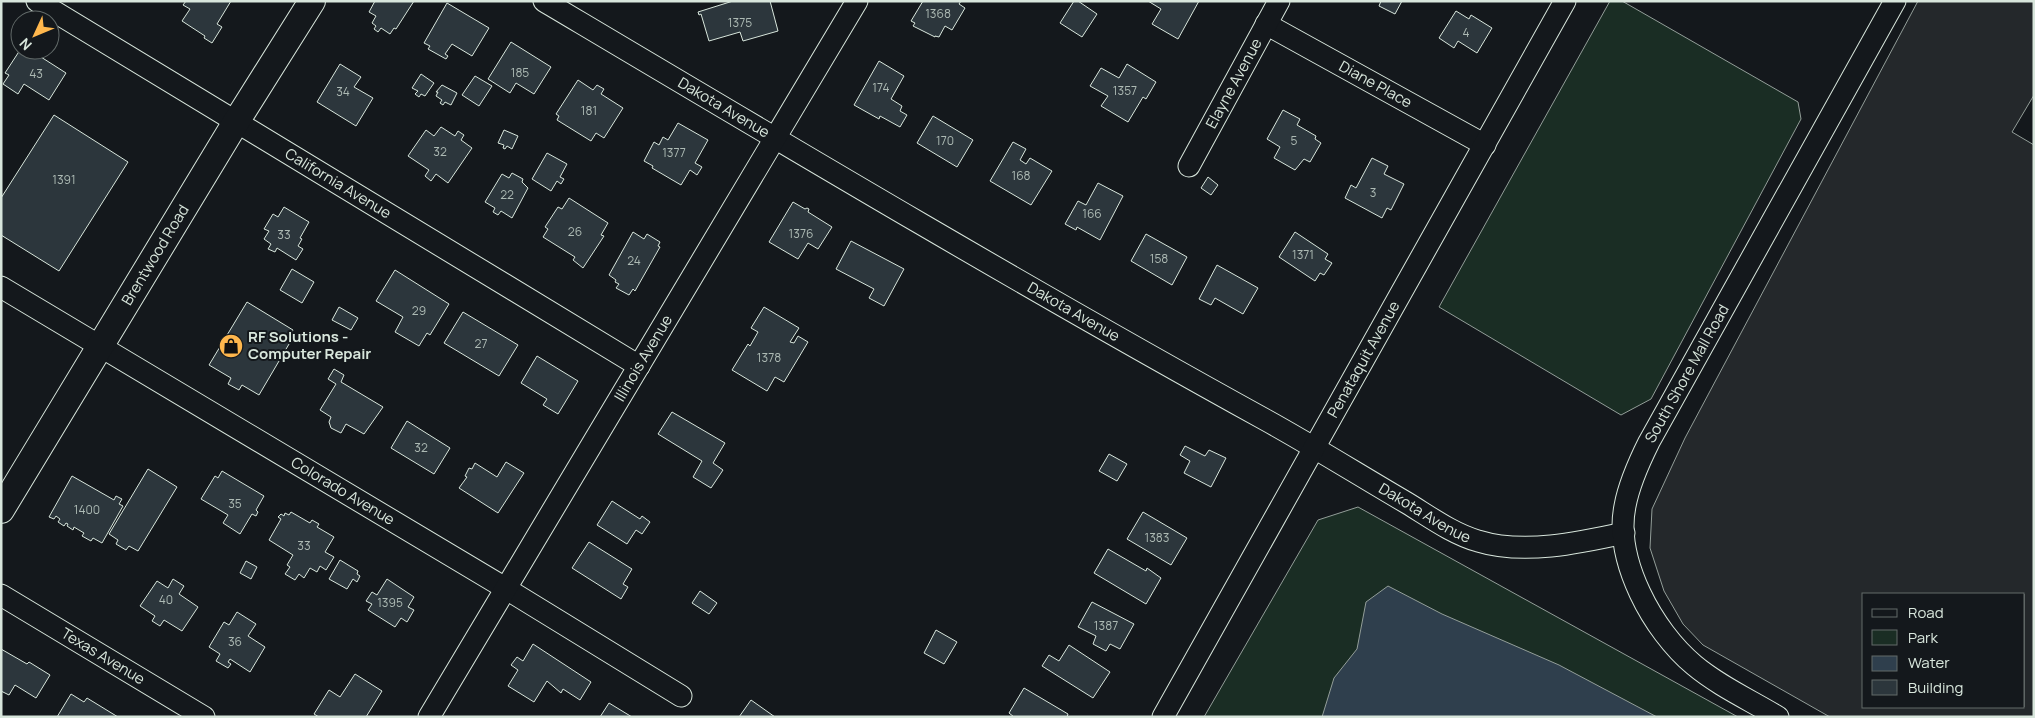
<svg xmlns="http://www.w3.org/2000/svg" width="2035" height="718" viewBox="0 0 2035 718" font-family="Manrope,sans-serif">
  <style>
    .green { fill: #1a2d24; stroke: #939e99 }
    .parking { fill: #24282b; stroke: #939e99; fill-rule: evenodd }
    .water { fill: #2f3f4d; stroke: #939e99 }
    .building { fill: #2c363c; stroke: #d8e6dc }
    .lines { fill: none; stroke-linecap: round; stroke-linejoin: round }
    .minor-casing { stroke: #d8e6dc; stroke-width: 23 }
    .tertiary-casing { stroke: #d8e6dc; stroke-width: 28 }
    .minor { stroke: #14181c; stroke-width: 21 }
    .tertiary { stroke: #14181c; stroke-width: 26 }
    .labels { text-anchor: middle; stroke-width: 4; stroke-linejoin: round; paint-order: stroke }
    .number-label { font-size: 12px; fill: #adbab4 }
    .street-label { font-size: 15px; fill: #d8e6dc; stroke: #14181c }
    .poi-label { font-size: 15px; font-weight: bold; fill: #d8e6dc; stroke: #14181c; text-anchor: start }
  </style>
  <rect width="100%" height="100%" fill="#14181c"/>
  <path class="green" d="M1610,1H1622L1798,102L1801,119L1651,399L1621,415L1439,307Z
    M1358,507L1738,717H1204L1318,520Z"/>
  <path class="parking" d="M1918,1H2034V95L2012,132L2034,145V717H1830L1703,645L1683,624L1664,591L1650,548L1652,509L1685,438ZM1864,594H2024V707H1864Z"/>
  <path class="water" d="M1388,586L1442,614L1559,665L1657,717H1322L1334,678L1357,649L1366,602Z"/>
  <path class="building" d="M186,1H231L217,24L222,27L212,43L204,38L205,36L182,21L190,9L183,5Z
    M375,1H414L396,29L394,28L390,34L381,28L378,32L374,29L376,26L372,23L376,16L369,12Z
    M733,1H770L778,31L743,41L740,32L709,41L701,14L699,15L698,12Z
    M923,1H961L959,4L965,8L952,30L945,26L939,37L935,36V37L913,26L915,23L911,21Z
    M1074,1H1078L1097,14L1082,37L1060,23Z
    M1148,1H1199L1178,39L1152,24L1161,9Z
    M1381,1H1402L1395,14L1379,6Z
    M447,3L489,28L472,56L452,44L445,54L448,56L446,59L428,49L430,46L424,43Z
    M1456,11L1469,19L1471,15L1492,28L1477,53L1458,41L1454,48L1439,38Z
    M511,42L551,67L534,94L516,83L510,93L488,79Z
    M20,50H30L66,73L49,100L24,84L18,94L3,84L9,75L5,73Z
    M879,61L904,76L891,99L902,106L900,111L907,115L900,127L880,116L879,119L854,105Z
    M340,64L361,77L354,87L373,98L356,126L317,102Z
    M1127,64L1156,82L1146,99L1143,97L1128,122L1101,106L1108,96L1090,86L1101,68L1119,78Z
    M421,74L434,83L425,96L421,94L419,97L415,94L418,91L412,88Z
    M475,76L492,86L479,106L462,95Z
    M578,80L593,90L597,85L604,89L601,94L623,108L604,138L596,133L591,141L557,120L559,116L556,114Z
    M442,85L457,93L451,105L445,102L443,105L440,103L442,100L436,96L438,92H436Z
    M1283,110L1300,119L1297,125L1316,136L1315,139L1321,143L1310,162L1304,159L1295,170L1274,158L1280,147L1267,139Z
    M54,115L128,162L59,271L1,235V198Z
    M933,116L973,140L957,167L917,143Z
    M678,123L708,140L695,163L702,167L697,175L690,170L681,185L652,168L653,166L644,161L654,142L659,145L663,137L668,140Z
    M441,127L455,136L458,131L464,135L461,140L472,148L448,183L436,174L431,181L425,176L429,170L408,156L426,130L434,136Z
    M504,130L518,136L512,149L507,146L505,149L503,148L504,145L498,143Z
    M1013,142L1026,149L1020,160L1026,164L1030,158L1052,171L1031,205L990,181Z
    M547,153L567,164L560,177L564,179L561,184L557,181L551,191L532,179Z
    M1372,158L1388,166L1384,174L1404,184L1391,210L1387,208L1382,218L1345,198L1351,185L1356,188Z
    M512,173L523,179L522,182L528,188L512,218L501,211L498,215L493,212L495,208L485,202L502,174L509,178Z
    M1208,177L1218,185L1211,195L1201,188Z
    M1098,183L1123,196L1100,240L1077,227L1076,230L1065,224L1078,201L1086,205Z
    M569,198L608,223L601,235L604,236L583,268L573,260L575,257L543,237L548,229L545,227L558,207L562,209Z
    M793,202L805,209L807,208L809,209L808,212L832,227L818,249L808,243L798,259L769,242Z
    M284,207L309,222L300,238L302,239L298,246L303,249L296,260L277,248L275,252L268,249L271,244L264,239L269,231L264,229L273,214L278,217Z
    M633,232L644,239L647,234L660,242L658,246L660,247L635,291L633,289L629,295L616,288L619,284L615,282L616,280L609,275Z
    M1295,232L1328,254L1325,259L1332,263L1324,275L1320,273L1315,281L1279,257Z
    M1146,234L1187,257L1172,285L1131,261Z
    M851,241L904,269L884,306L869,298L874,289L836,269Z
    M1217,265L1258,288L1243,314L1215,298L1211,305L1199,299Z
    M292,269L314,282L302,303L280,290Z
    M395,270L449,304L430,335L427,333L419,346L395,332L403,317L376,301Z
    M247,302L293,330L289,337L292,339L259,395L242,385L239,390L228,384L231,378L209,365Z
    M339,307L358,318L351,330L332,320Z
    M764,307L799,328L790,342L794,343L798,336L808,342L784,382L775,377L767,391L732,370L748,344L750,346L758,332L751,328Z
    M463,312L518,345L499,376L444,343Z
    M537,356L578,381L558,414L543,405L547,399L521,383Z
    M334,369L344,375L341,382L383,407L364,434L346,424L341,433L331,428L329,422L331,417L320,410L336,384L328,379Z
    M672,412L725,443L713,463L723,470L711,488L693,477L702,461L658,434Z
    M407,421L450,448L434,474L391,448Z
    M1185,446L1205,456L1209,450L1226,458L1211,487L1184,473L1190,461L1180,455Z
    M1109,454L1127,464L1117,481L1099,471Z
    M506,462L524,473L498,513L459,488L467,477L465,476L469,468L472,469L475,463L497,477Z
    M148,469L177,487L138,551L129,546L126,550L116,544L118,540L109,534Z
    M222,471L264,496L256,510L258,512L256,516L252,514L240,534L223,523L228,515L201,499L215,476L218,478Z
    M72,476L114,500L116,496L122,499L119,504L123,506L102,543L93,538L91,541L82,536L84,533L74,527L73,530L67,526L68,524L66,523L64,526L58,522L60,519L56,516L54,519L49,517Z
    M612,501L640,519L642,516L650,522L642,534L636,530L627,544L597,525Z
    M291,512L310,523L312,520L319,524L317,527L334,537L325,552L334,557L326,570L320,566L317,572L310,568L304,578L299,574L295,580L285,574L290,567L287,565L293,555L269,540L281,519L278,517L281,514L284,516L285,513L289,515Z
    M1143,512L1187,538L1171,565L1127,539Z
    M589,542L632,569L623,584L628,587L621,599L572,568Z
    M1108,549L1146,571L1147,568L1161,578L1146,604L1094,573Z
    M340,560L358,571L357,574L360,576L357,582L353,579L347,589L329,579Z
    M246,561L257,567L251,579L240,573Z
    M173,579L184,586L179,594L198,607L182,631L164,620L160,626L152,621L155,616L140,606L157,581L168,588Z
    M387,579L414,597L408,607L414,610L407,622L401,618L395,627L368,610L372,604L366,601L372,592L377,595Z
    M700,591L717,603L709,614L692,603Z
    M1092,602L1134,624L1120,649L1110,644L1106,651L1093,644L1096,636L1078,627Z
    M237,612L256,624L248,636L265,647L250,672L230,659L228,662L231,664L228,668L216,661L220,654L209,647L224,622L229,625Z
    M936,630L957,642L944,664L924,653Z
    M533,644L591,682L580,700L563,689L561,693L547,681L534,702L508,686L518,670L511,665L517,657L523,661Z
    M1069,645L1110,672L1093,698L1042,666L1049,655L1059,661Z
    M1,649L27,664L29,662L50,675L36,698L15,685L9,695L1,691Z
    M355,674L382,691L366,717H319L314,714L329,690L340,697Z
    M1024,688L1068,714L1067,717H1014L1009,713Z
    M71,694L84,702L87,698L118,717H57Z
    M751,700L775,717H739Z
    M609,703L632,717H600Z"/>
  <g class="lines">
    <g class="minor-casing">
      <g id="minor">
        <path id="s1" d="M37,1L639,366"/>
        <path id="s2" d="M544,1C783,143 1021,285 1264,419C1313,446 1359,475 1407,503C1430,517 1453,534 1478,541C1523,555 1579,543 1624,533"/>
        <path id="s3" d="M1266,24L1485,145"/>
        <path id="s4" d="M1189,166L1279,1"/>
        <path id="s5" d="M1,287L505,588L681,696"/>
        <path id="s6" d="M1,595L204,717"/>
        <path id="s7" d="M429,717L857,1"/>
        <path id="s8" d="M1163,717L1565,1"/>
        <path id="s9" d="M1778,717C1750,700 1719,686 1694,665C1653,631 1614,560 1625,506C1629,484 1639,462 1649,442L1895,1"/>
      </g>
    </g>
    <g class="tertiary-casing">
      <g id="tertiary">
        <path id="s10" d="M1,510L236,122L312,1"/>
      </g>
    </g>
    <use href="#minor" class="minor"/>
    <use href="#tertiary" class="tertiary"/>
  </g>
  <defs>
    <g id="shop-disc" transform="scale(1.25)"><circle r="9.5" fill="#ffb74d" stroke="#14181c"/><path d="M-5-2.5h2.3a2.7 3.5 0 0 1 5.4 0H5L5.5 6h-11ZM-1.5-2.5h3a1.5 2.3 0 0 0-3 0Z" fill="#111"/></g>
  </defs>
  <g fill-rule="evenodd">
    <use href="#shop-disc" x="231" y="346"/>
  </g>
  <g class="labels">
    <g class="number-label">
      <text x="938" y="18">1368</text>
      <text x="740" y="27">1375</text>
      <text x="1466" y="37">4</text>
      <text x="520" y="77">185</text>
      <text x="36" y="78">43</text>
      <text x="881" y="92">174</text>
      <text x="1125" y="95">1357</text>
      <text x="343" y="96">34</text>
      <text x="589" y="115">181</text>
      <text x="945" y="145">170</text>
      <text x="1294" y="145">5</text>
      <text x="440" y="156">32</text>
      <text x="674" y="157">1377</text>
      <text x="1021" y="180">168</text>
      <text x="64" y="184">1391</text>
      <text x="1373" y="197">3</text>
      <text x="507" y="199">22</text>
      <text x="1092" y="218">166</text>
      <text x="575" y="236">26</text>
      <text x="801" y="238">1376</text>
      <text x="284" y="239">33</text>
      <text x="1303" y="259">1371</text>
      <text x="1159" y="263">158</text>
      <text x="634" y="265">24</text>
      <text x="419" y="315">29</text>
      <text x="481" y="348">27</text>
      <text x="769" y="362">1378</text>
      <text x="421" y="452">32</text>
      <text x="235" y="508">35</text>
      <text x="87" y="514">1400</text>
      <text x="1157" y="542">1383</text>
      <text x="304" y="550">33</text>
      <text x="166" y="604">40</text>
      <text x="390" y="607">1395</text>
      <text x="1106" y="630">1387</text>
      <text x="235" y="646">36</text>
    </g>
    <g class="street-label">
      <text dy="5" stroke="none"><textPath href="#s4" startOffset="94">Elayne Avenue</textPath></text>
      <text dy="5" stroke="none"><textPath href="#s3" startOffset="125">Diane Place</textPath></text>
      <text dy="5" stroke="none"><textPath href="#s2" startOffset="209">Dakota Avenue</textPath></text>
      <text dy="5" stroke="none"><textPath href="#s1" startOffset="352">California Avenue</textPath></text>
      <text dy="5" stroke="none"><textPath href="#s10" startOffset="298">Brentwood Road</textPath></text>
      <text dy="5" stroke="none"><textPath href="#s2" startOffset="614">Dakota Avenue</textPath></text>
      <text dy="5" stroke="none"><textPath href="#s7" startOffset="418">Illinois Avenue</textPath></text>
      <text dy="5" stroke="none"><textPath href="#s8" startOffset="410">Penataquit Avenue</textPath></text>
      <text dy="5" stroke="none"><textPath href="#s9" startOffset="426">South Shore Mall Road</textPath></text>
      <text dy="5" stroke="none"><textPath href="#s5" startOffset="398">Colorado Avenue</textPath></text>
      <text dy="5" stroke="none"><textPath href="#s2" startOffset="1019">Dakota Avenue</textPath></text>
      <text dy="5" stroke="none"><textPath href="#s6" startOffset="119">Texas Avenue</textPath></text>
    </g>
    <g class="poi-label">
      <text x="248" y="342">RF Solutions -<tspan x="248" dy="17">Computer Repair</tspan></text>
    </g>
  </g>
  <rect width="2035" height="718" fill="none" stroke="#d8e6dc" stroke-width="5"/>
  <rect x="1862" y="593" width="162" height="115" fill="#14181c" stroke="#626a69"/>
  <rect x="1872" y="609" width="25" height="8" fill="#14181c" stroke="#626a69"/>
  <text x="1908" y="618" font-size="15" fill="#d8e6dc">Road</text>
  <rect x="1872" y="630" width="25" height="15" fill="#1a2d24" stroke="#626a69"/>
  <text x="1908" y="643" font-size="15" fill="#d8e6dc">Park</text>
  <rect x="1872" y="656" width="25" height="15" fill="#2f3f4d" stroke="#626a69"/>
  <text x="1908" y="668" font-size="15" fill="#d8e6dc">Water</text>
  <rect x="1872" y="680" width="25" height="15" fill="#2c363c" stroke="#626a69"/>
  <text x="1908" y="693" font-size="15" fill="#d8e6dc">Building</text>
  <g transform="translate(35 35) rotate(226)"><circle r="24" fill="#14181c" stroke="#626a69"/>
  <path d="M0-4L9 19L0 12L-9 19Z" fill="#ffb74d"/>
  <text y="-8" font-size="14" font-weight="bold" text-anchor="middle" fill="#d8e6dc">N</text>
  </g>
</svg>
